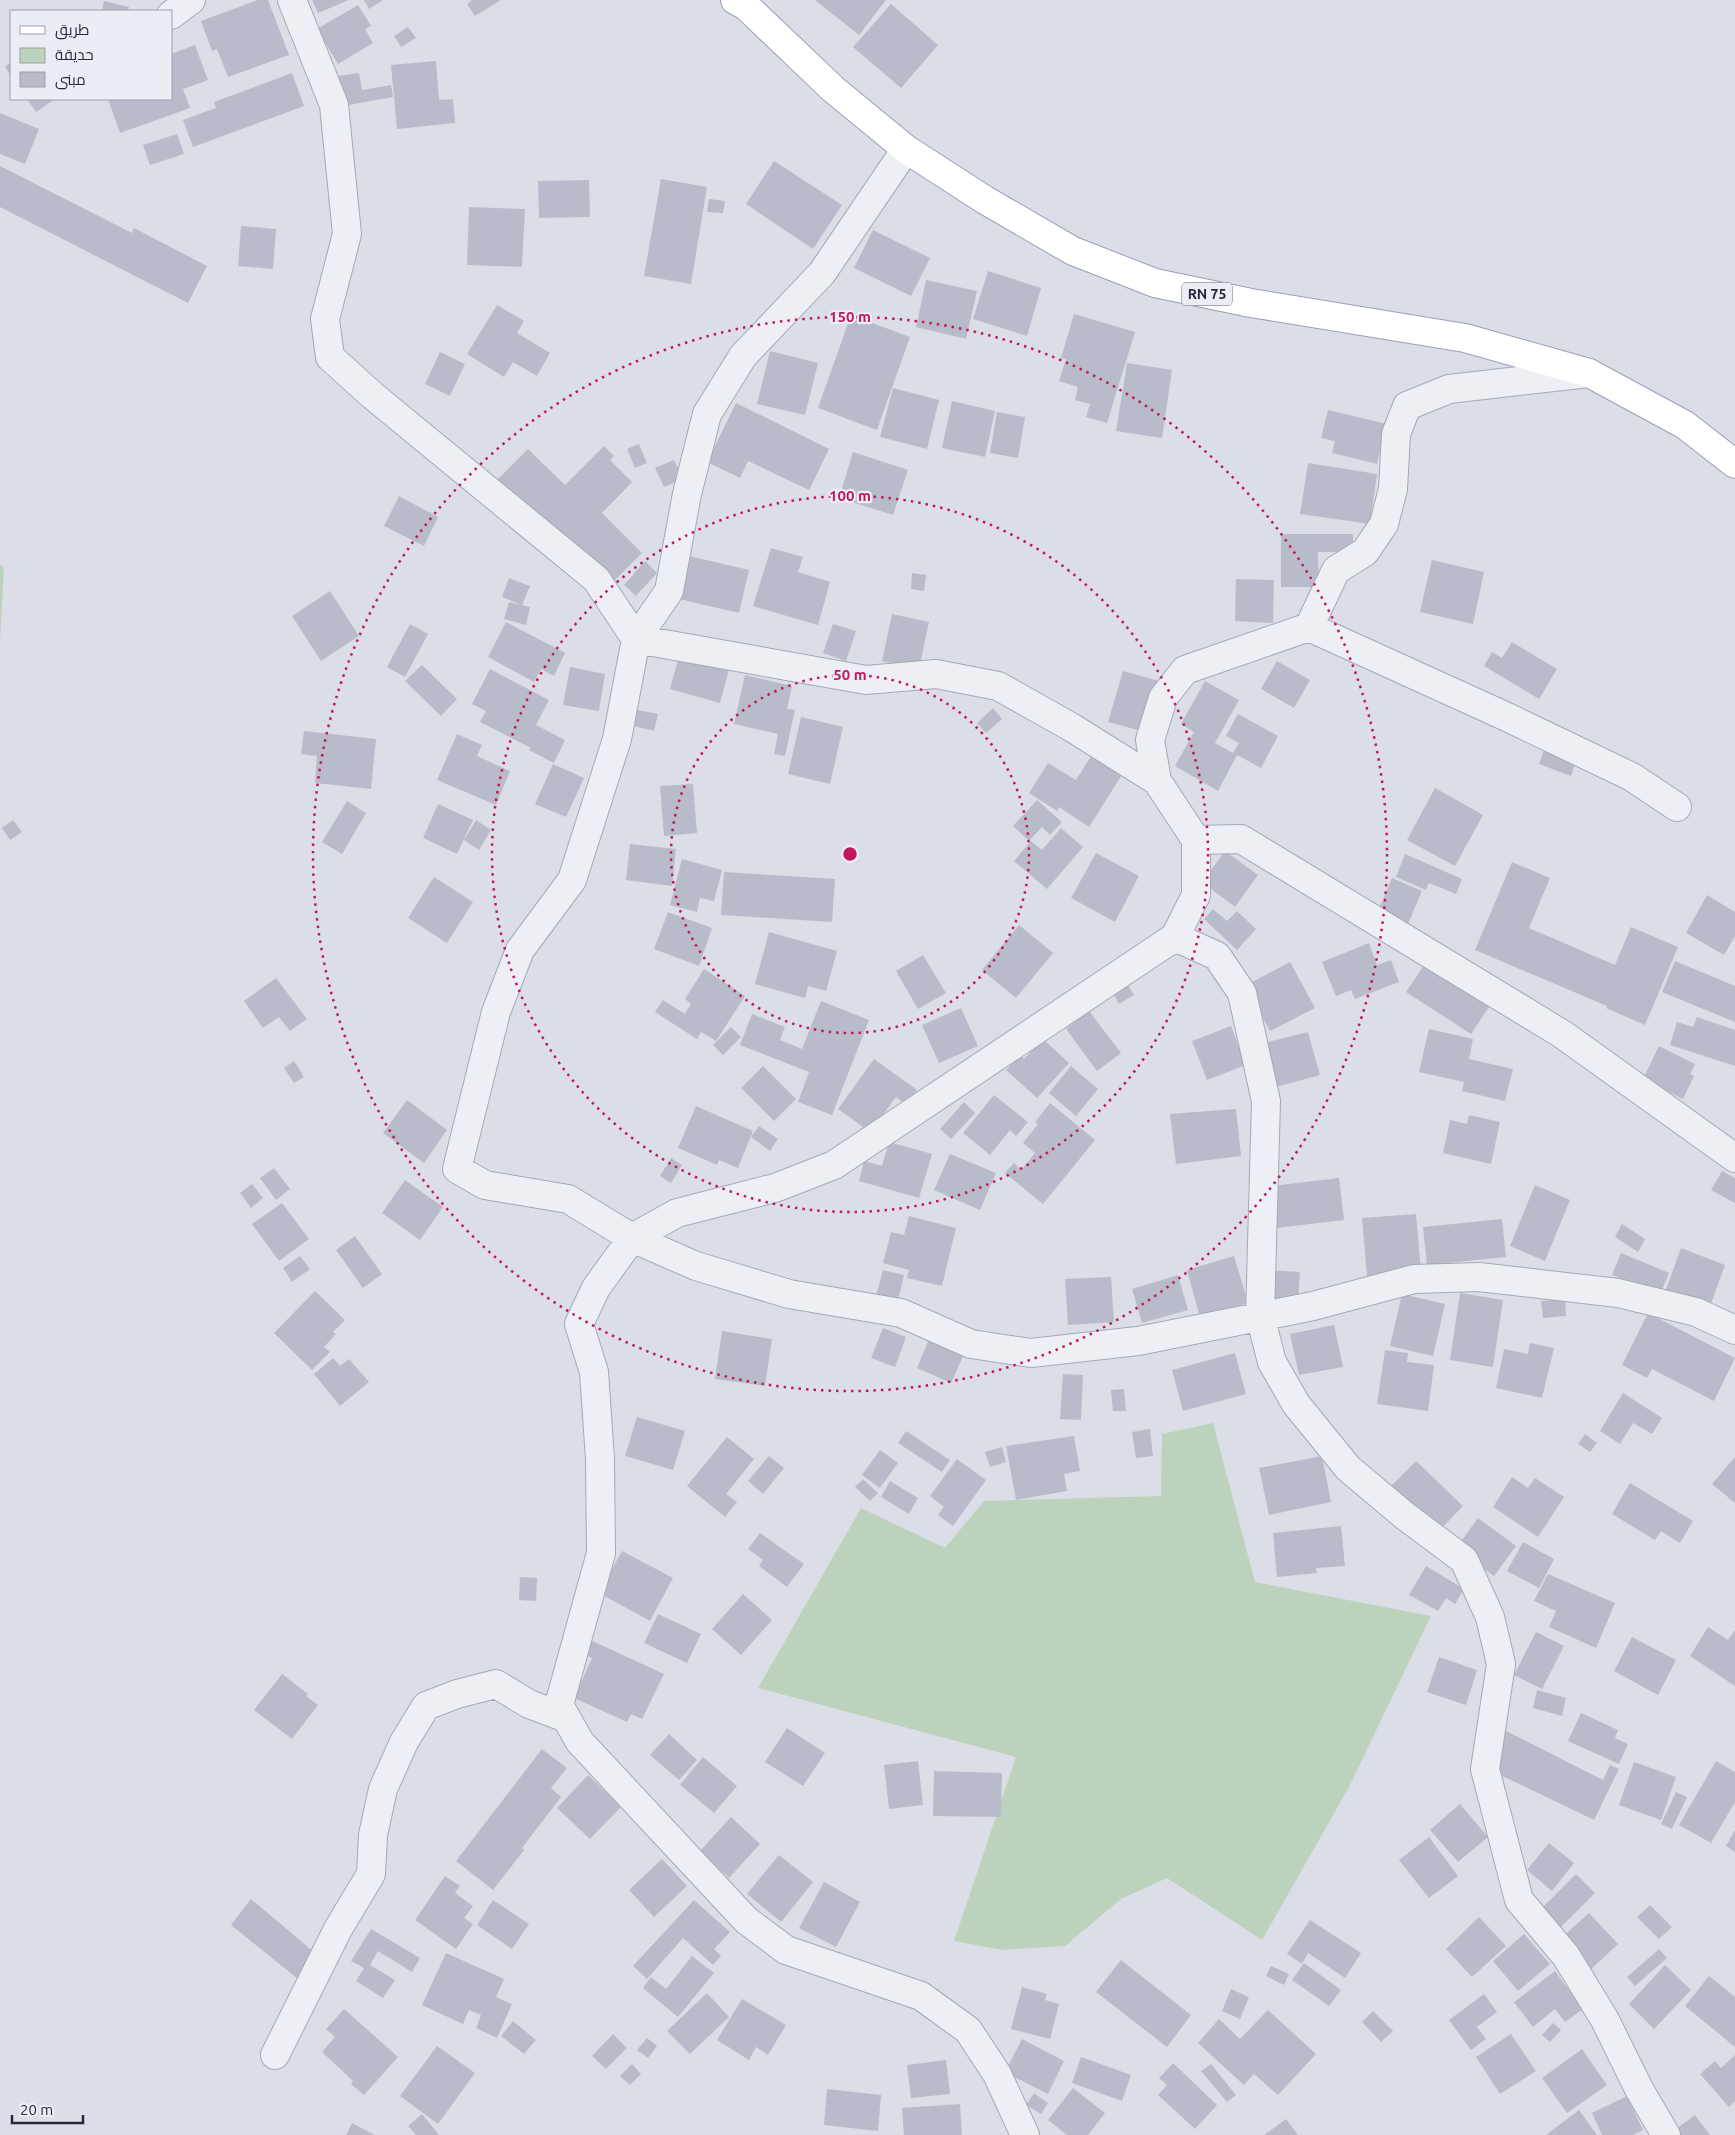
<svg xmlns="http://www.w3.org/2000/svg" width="1735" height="2135" viewBox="0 0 1735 2135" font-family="Ubuntu,Cairo,sans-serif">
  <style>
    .green { fill: #bdd2bc }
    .building { fill: #b8bcca }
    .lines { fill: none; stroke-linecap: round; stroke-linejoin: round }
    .minor-casing { stroke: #a4a8b4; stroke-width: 30 }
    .major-casing { stroke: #9a9fb4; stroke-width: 30 }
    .minor { stroke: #eeeff5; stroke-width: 28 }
    .major { stroke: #fff; stroke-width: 28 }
    .ring { fill: none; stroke: #c2185b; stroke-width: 2.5; stroke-dasharray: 2.5 5 }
    .labels { text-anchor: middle; stroke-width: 4.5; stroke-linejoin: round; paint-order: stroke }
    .shield { fill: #ebedf5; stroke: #606475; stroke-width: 1 }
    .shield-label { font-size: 14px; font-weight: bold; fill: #24293e }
    .centre { fill: #c2185b; stroke: #ebedf5; stroke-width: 2.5 }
    .ring-label { font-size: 15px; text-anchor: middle; font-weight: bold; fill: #c2185b; stroke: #ebedf5; stroke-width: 4.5; stroke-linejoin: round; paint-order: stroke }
  </style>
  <rect width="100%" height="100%" fill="#dbdee7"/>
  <path class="green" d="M0,564L4,569L0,642Z
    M1213,1423L1255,1582L1431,1616L1349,1787L1262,1940L1167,1878L1121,1899L1065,1946L1002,1950L954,1941L1016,1757L758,1688L861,1508L945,1548L984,1501L1161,1496L1162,1434Z"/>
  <path class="building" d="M258,0H268L289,55L228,77L217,49L212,51L201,21Z
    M312,0H349L318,13Z
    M364,0H383L369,9Z
    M472,0H501L475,16L467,4Z
    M815,0H886L859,35Z
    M104,1L129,7L128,11H102Z
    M891,4L938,45L901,88L853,47Z
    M358,5L371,26L365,29L373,43L338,64L317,29Z
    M408,27L416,38L401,47L394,36Z
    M195,45L208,80L183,89L190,108L120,133L108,99H171V54Z
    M436,61L439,100L453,99L455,123L397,129L391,65Z
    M11,62V76L5,67Z
    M292,73L304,106L193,147L183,120L216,108L214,102Z
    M359,73L362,90L391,85L393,97L343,106L338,76Z
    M27,99H55L36,112Z
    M0,113L39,129L25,164L0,154Z
    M177,134L184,154L150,165L143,145Z
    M774,161L842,205L813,249L746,204Z
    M0,166L132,233L134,228L207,266L188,303L0,207Z
    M661,179L707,187L691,284L644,276Z
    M589,180L590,217L539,218L538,181Z
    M709,199L725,201L723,213L707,212Z
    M469,207L525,209L522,267L467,265Z
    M241,226L276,229L273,269L238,266Z
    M873,230L930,258L911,296L854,268Z
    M988,271L1041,288L1027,336L973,319Z
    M926,280L977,291L966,339L916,327Z
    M497,305L524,321L517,333L550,353L537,376L513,362L504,377L467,354Z
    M1074,314L1135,332L1107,423L1086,417L1090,404L1075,400L1078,387L1059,381L1066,359L1061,358Z
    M851,315L910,337L877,430L818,408Z
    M770,351L818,363L805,415L757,404Z
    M440,352L465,364L450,396L425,384Z
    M1127,363L1172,370L1162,438L1116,431Z
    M893,388L939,400L927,449L880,437Z
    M952,401L995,411L985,457L942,448Z
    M736,403L829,449L809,490L748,461L740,478L707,462Z
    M1328,410L1387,424L1377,464L1332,453L1335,441L1321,438Z
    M997,412L1025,417L1018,458L990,453Z
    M639,444L647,463L635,468L627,449Z
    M604,446L614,456L610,460L632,482L602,513L642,553L606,589L496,481L528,449L565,485Z
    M853,452L908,470L893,515L839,498Z
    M674,460L683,479L664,487L655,468Z
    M1308,463L1377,474L1370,524L1300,514Z
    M399,496L438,517L424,546L384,526Z
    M1281,534H1353V552H1318L1319,587H1281Z
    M771,548L803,557L798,572L830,582L818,625L753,606Z
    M689,556L749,570L739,613L679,599Z
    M1432,560L1484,572L1473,624L1420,612Z
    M645,561L657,573L636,596L624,585Z
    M912,573L926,575L924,591L911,589Z
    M509,578L530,586L522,605L502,597Z
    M1236,579L1274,580L1273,623L1235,621Z
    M330,591L359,636L321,661L292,616Z
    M509,602L530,607L526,625L504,619Z
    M892,614L929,622L919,669L882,661Z
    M506,622L565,653L554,676L541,669L534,682L488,657Z
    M410,624L428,634L405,677L387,667Z
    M833,624L856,631L846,661L823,653Z
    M1512,642L1557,669L1539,699L1484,666L1492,652L1502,658Z
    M681,649L731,662L720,703L670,689Z
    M1277,661L1310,680L1294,708L1261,689Z
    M422,665L457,699L441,716L405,681Z
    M570,667L605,674L599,711L563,705Z
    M490,669L549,700L536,725L565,740L554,763L529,750L531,748L480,722L486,711L472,704Z
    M1123,671L1159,681L1145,732L1108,722Z
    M745,675L792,686L787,709L795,710L785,756L774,754L778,734L734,724Z
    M1205,681L1239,700L1215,743L1233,753L1239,743L1226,736L1238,714L1278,736L1261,768L1237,755L1218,791L1175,766L1194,732L1181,724Z
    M993,708L1002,719L986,733L977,723Z
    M633,709L658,714L654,731L629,725Z
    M801,717L843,727L830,784L788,774Z
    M304,731L376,739L371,789L315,783L317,756L301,754Z
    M457,734L482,745L477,756L510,771L496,805L437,780Z
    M1546,745L1577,757L1571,776L1539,764Z
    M1093,753L1123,773L1089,827L1059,807L1057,811L1029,793L1048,763L1076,780Z
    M553,764L584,778L566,817L535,804Z
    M693,784L697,833L664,836L660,786Z
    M1435,788L1483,815L1455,866L1407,840Z
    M1037,800L1062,822L1050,835L1042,827L1029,841L1013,826Z
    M347,801L366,813L342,854L322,842Z
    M438,804L473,820L457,854L423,838Z
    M13,820L22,832L10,840L2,828Z
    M476,820L491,830L479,850L464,840Z
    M1061,828L1083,847L1047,889L1014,861L1031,841L1042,850Z
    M630,844L676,849L672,886L626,880Z
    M1225,851L1258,875L1235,907L1202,882Z
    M1096,853L1139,876L1115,922L1071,898Z
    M1405,854L1462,879L1456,894L1429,883L1426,890L1396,877Z
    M682,859L722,870L714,901L700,898L697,912L670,905Z
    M1512,862L1550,878L1529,928L1615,965L1631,927L1678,947L1645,1025L1606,1008L1607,1006L1475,950Z
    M724,872L835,879L832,922L721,915Z
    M434,877L473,902L447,943L408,918Z
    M1392,878L1422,891L1408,924L1378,911Z
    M1707,895L1735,912V936L1724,955L1686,933Z
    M1213,909L1227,921L1237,911L1256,929L1237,950L1204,919Z
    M668,912L712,928L699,966L654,949Z
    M1019,925L1053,953L1016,998L982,970Z
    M769,932L837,951L826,991L808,986L805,998L755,984Z
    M1369,943L1377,965L1391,960L1399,982L1355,999L1351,990L1336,996L1322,962Z
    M923,955L946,993L918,1009L896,971Z
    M1675,961L1735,986V1022L1662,992Z
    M1290,962L1315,1008L1270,1031L1245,986Z
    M1425,964L1489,1007L1471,1034L1406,992Z
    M704,969L745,996L716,1041L701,1032L697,1039L655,1012L663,1000L685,1014L691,1004L685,999Z
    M276,978L307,1019L290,1031L279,1017L263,1028L244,1001Z
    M1126,982L1134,995L1119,1004L1112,991Z
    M821,1001L869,1020L832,1115L798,1102L809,1072L740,1045L752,1014L785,1027L780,1040L802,1049Z
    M961,1008L978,1046L939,1063L922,1025Z
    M1089,1011L1121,1053L1097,1071L1066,1029Z
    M1697,1017L1735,1030V1066L1670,1045L1677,1022L1693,1027Z
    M1231,1026L1246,1065L1207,1080L1192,1041Z
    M731,1027L741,1037L723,1055L713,1045Z
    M1429,1029L1473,1039L1469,1059L1513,1069L1505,1101L1462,1091L1464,1082L1419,1072Z
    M1308,1032L1320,1075L1276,1087L1264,1043Z
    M1043,1039L1069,1063L1037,1098L1006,1070L1020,1055L1024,1059Z
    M1659,1046L1695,1064L1690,1074L1694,1076L1683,1099L1643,1079Z
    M874,1059L917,1090L906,1105L896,1097L870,1132L838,1109Z
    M294,1061L304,1077L294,1083L284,1068Z
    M763,1066L796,1099L774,1121L741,1088Z
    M1071,1066L1098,1089L1076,1116L1049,1093Z
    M994,1095L1028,1122L1016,1136L1010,1130L990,1155L963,1133Z
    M407,1100L447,1130L424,1163L383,1133Z
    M964,1102L975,1113L951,1139L940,1129Z
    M1050,1103L1095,1140L1043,1204L1005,1173L1014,1163L1021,1170L1035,1153L1023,1143L1038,1124L1035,1122Z
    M696,1106L753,1131L738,1168L719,1160L717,1165L678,1148Z
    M1236,1109L1241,1156L1176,1164L1170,1114Z
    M1469,1115L1500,1122L1491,1164L1443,1153L1450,1120L1467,1124Z
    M759,1126L778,1139L770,1151L751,1137Z
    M889,1142L932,1154L919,1198L859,1181L864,1161L882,1166Z
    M950,1154L996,1173L980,1210L934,1190Z
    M671,1158L682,1165L671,1183L660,1176Z
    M274,1168L290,1189L276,1200L260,1178Z
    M1722,1171L1735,1178V1203L1711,1190Z
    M1339,1178L1344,1220L1276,1228L1272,1186Z
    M405,1180L443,1207L420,1240L382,1213Z
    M252,1184L263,1198L251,1208L240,1193Z
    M1535,1185L1570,1200L1545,1261L1510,1246Z
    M282,1203L309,1239L279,1261L252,1224Z
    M1416,1214L1421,1272L1367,1276L1362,1218Z
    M909,1216L956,1228L942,1286L907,1278L909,1270L883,1263L891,1232L904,1235Z
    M1502,1219L1506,1257L1427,1265L1423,1227Z
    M1622,1224L1645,1239L1638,1252L1615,1237Z
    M355,1236L382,1274L363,1288L336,1250Z
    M1681,1248L1725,1265L1709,1309L1665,1292Z
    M1621,1253L1669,1273L1660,1295L1612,1275Z
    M300,1256L310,1269L292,1282L283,1268Z
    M1234,1256L1248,1303L1200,1317L1187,1270Z
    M883,1270L904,1275L897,1305L875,1300Z
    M1266,1270L1300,1272L1298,1302L1264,1299Z
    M1178,1275L1188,1310L1142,1323L1132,1289Z
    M1111,1277L1114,1322L1068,1325L1065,1279Z
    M315,1291L345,1320L333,1332L336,1334L324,1347L330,1352L312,1370L274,1333Z
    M1460,1293L1503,1300L1493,1367L1450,1360Z
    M1402,1294L1445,1304L1433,1356L1390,1346Z
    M1565,1299L1566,1316L1543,1318L1541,1301Z
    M1648,1313L1735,1358L1714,1401L1652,1369L1647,1378L1622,1365Z
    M1334,1325L1343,1367L1299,1375L1290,1334Z
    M883,1328L906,1337L895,1367L871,1358Z
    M722,1331L772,1339L765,1386L715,1379Z
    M929,1339L964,1354L951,1383L917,1368Z
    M1530,1343L1554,1348L1542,1398L1496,1388L1504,1349L1528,1354Z
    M1385,1350L1408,1353L1407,1362L1434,1365L1428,1411L1377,1404Z
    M1235,1353L1246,1394L1183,1411L1172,1370Z
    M333,1358L340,1366L349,1359L369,1382L340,1406L314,1374Z
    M1063,1374L1083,1375L1081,1420L1060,1419Z
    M1124,1389L1126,1411H1113L1111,1390Z
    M1623,1393L1662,1418L1652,1434L1633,1423L1620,1444L1600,1431Z
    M637,1417L685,1431L673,1470L625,1456Z
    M1150,1429L1153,1456L1136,1458L1132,1432Z
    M906,1431L950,1460L942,1472L898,1443Z
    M1585,1434L1597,1443L1590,1452L1578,1444Z
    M1074,1436L1080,1471L1064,1474L1067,1491L1016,1500L1006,1446Z
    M727,1437L754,1459L726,1494L737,1502L725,1517L687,1486Z
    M1002,1447L1006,1462L990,1467L985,1452Z
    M880,1450L898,1463L880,1488L862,1475Z
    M769,1456L784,1468L763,1494L748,1481Z
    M1322,1456L1331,1502L1269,1515L1259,1468Z
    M1735,1457V1503L1712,1484Z
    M957,1459L986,1480L953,1526L938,1515L944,1507L930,1496Z
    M1416,1461L1463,1506L1435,1535L1388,1489Z
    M1512,1477L1528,1488L1535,1478L1564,1497L1538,1537L1493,1507Z
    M863,1479L878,1493L870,1501L855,1487Z
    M890,1481L918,1498L909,1514L881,1497Z
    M1630,1483L1693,1521L1680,1543L1661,1531L1655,1540L1612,1514Z
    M1478,1518L1516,1546L1494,1576L1456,1548Z
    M1341,1526L1345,1566L1316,1568L1317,1573L1277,1577L1273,1533Z
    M760,1533L804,1564L787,1587L759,1566L763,1560L748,1549Z
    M1523,1542L1554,1559L1539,1588L1507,1571Z
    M622,1551L673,1578L650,1621L599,1593Z
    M1426,1566L1464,1589L1455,1604L1446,1598L1438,1611L1409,1595Z
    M1548,1574L1615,1603L1596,1648L1549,1627L1556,1611L1534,1601Z
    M520,1577L537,1578L536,1601L519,1600Z
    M743,1594L772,1620L741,1655L712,1629Z
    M658,1614L701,1634L687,1663L644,1643Z
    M1708,1627L1728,1640L1735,1630V1686L1690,1656Z
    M1536,1632L1564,1646L1542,1689L1514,1675Z
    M1632,1637L1676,1660L1658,1695L1614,1671Z
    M588,1639L664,1674L642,1719L631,1714L627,1722L574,1698L592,1658L581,1653Z
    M1439,1657L1477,1670L1466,1705L1427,1692Z
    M282,1674L308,1694L306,1696L318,1705L292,1739L254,1710Z
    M1537,1690L1566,1698L1562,1716L1533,1708Z
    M1581,1713L1618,1730L1615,1738L1628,1744L1619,1764L1568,1741Z
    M787,1728L825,1753L803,1786L765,1762Z
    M1506,1731L1603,1780L1610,1765L1619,1769L1594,1820L1488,1769Z
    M669,1734L697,1760L679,1780L650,1755Z
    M542,1749L567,1768L551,1788L561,1797L522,1848L524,1850L493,1890L456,1861Z
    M703,1757L737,1786L714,1813L680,1785Z
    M918,1761L923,1805L889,1809L884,1765Z
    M1716,1761L1735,1772V1802L1711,1843L1679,1825Z
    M1634,1762L1676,1777L1661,1820L1619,1805Z
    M934,1771L1002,1773L1001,1817L933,1816Z
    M588,1775L621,1807L590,1839L557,1808Z
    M1676,1792L1687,1797L1672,1829L1661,1824Z
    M1460,1804L1488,1837L1458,1862L1430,1830Z
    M731,1817L760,1844L729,1878L700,1851Z
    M1735,1830V1852L1726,1846Z
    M1429,1837L1458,1876L1429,1898L1399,1860Z
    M1549,1843L1574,1863L1552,1891L1527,1870Z
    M779,1855L813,1882L781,1922L747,1894Z
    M662,1859L687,1886L654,1917L629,1890Z
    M1576,1874L1595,1893L1555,1933L1536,1914Z
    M445,1876L460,1886L455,1893L473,1906L464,1918L473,1924L456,1949L415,1920Z
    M824,1882L860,1902L836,1947L799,1928Z
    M251,1899L314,1952L305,1963L308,1966L298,1979L231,1925Z
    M493,1900L529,1924L512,1949L477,1925Z
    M694,1900L730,1932L714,1949L721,1956L713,1965L683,1938L647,1979L633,1966Z
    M1650,1905L1672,1927L1659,1939L1637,1917Z
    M1589,1913L1618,1944L1588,1972L1559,1940Z
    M1479,1917L1506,1946L1472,1977L1446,1949Z
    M1310,1920L1361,1953L1345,1978L1308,1953L1302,1964L1287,1954Z
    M371,1929L420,1958L412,1972L378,1951L370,1965L395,1980L383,1998L356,1981L364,1968L351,1961Z
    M1524,1934L1550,1964L1518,1991L1493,1961Z
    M1659,1949L1667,1958L1635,1986L1627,1977Z
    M446,1953L504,1979L496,1997L512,2004L497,2038L476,2028L481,2015L469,2010L463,2024L422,2005Z
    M692,1956L714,1973L678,2017L643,1988L651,1977L666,1989Z
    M1121,1960L1191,2015L1167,2047L1096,1992Z
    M1304,1963L1341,1990L1329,2006L1292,1980Z
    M1665,1965L1691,1990L1654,2029L1629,2004Z
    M1271,1966L1289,1974L1284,1985L1266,1976Z
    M1555,1971L1583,2009L1565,2022L1555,2009L1533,2027L1514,2002Z
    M1709,1976L1735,1997V2047L1685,2006Z
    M1022,1987L1047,1994L1045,2000L1059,2004L1050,2039L1011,2029Z
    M1231,1989L1249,1997L1240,2019L1222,2011Z
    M707,1993L729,2017L690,2054L667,2031Z
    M1484,1994L1497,2012L1477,2027L1486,2039L1471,2050L1449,2020Z
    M742,1999L786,2025L768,2055L756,2047L749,2060L717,2040Z
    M344,2009L398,2057L364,2095L351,2084L353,2081L322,2052L335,2037L326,2029Z
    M1268,2010L1316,2054L1278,2095L1254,2074L1244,2085L1198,2043L1219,2019L1240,2039Z
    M1373,2011L1393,2031L1381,2042L1362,2022Z
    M513,2021L536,2040L524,2054L501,2036Z
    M1553,2023L1561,2030L1550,2042L1542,2035Z
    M613,2034L627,2048L606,2069L592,2056Z
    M1511,2034L1536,2071L1500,2094L1476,2057Z
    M647,2038L657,2046L648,2058L637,2050Z
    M1022,2039L1064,2061L1048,2094L1005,2072Z
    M437,2046L475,2073L438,2124L400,2096Z
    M1582,2049L1607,2085L1567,2113L1542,2078Z
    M1735,2055V2101L1729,2107L1700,2074L1715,2061L1721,2068Z
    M1081,2057L1131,2075L1122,2101L1072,2083Z
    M946,2060L950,2094L911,2098L907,2065Z
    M1173,2063L1217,2105L1195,2129L1158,2095L1167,2085L1159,2078Z
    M632,2064L641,2074L630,2085L620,2076Z
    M1211,2064L1236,2095L1227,2102L1201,2071Z
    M1073,2088L1105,2113L1088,2135H1067L1048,2120Z
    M827,2089L881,2095L878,2131L824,2125Z
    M1034,2093L1048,2103L1041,2114L1026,2105Z
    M1627,2096L1643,2130L1633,2135H1602L1592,2113Z
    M960,2104L962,2135H904L902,2108Z
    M1579,2110L1597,2135H1546Z
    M422,2114L439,2135H416L408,2126Z
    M1695,2115L1710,2135H1674L1672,2132Z
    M1286,2119L1298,2135H1264Z
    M352,2123L375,2135H346Z"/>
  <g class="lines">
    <g class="minor-casing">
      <path id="minor" d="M292,0L334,105L347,234L325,319L330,357L372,395L596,579L636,639L866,680L936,674L998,686L1071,727L1157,781
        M171,15L191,0
        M906,149L822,273L743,356L707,414L687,494L669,591L636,639L617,739L572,880L520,950L496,1012L457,1169L485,1185L568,1199L632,1238L696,1266L789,1294L901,1313L971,1344L1031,1353L1138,1341L1313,1306L1414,1279L1479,1277L1618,1293L1696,1312L1735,1330
        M1309,627L1507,717L1632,777L1677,807
        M1196,840L1241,839L1562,1034L1735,1158
        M1175,937L1217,956L1242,993L1266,1101L1260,1316L1272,1362L1296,1404L1348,1468L1405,1516L1464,1560L1490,1617L1501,1664L1485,1769L1519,1900L1566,1956L1605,2020L1639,2089L1666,2135
        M275,2055L338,1929L371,1874L373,1835L383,1789L404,1742L426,1706L457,1694L496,1684L529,1704L566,1718
        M1025,2135L997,2074L968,2030L921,1996L786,1950L746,1920L580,1742L559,1705L601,1553L600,1459L594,1372L579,1324L596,1288L632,1238L677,1213L775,1188L834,1165L1175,937L1196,895V840L1157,781L1150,740L1163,698L1185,670L1309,627L1336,570L1365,552L1384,524L1393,489L1396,434L1407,406L1449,389L1589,373"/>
    </g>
    <g class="major-casing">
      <path id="major" d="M735,0L746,6L833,89L906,149L985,200L1073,251L1155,283L1251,303L1465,338L1589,373L1685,425L1735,464"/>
    </g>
    <use href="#minor" class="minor"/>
    <use href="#major" class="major"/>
  </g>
  <g class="ring">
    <circle cx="850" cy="854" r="179"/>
    <circle cx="850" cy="854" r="358"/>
    <circle cx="850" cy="854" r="537"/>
  </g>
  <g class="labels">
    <rect class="shield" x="1182" y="282.5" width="50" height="23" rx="4"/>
    <g class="shield-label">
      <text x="1207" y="299">RN 75</text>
    </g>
  </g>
  <circle cx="850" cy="854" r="8" class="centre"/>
  <g class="ring-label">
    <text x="850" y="322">150 m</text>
    <text x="850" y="501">100 m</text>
    <text x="850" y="680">50 m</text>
  </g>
  <rect x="10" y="10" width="162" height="90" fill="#ebedf5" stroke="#9b9fac"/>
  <rect x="20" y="26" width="25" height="8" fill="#ffffff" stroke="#9b9fac"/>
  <text x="55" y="35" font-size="15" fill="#24293e">طريق</text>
  <rect x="20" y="48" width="25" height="15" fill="#bdd2bc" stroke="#9b9fac"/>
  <text x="55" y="60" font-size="15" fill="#24293e">حديقة</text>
  <rect x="20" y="72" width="25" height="15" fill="#b8bcca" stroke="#9b9fac"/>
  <text x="55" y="85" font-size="15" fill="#24293e">مبنى</text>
  <path d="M12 2115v8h71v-8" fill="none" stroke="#24293e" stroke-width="2.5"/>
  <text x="20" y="2115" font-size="15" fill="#24293e" stroke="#ebedf5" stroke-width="4" paint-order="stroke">20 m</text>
</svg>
